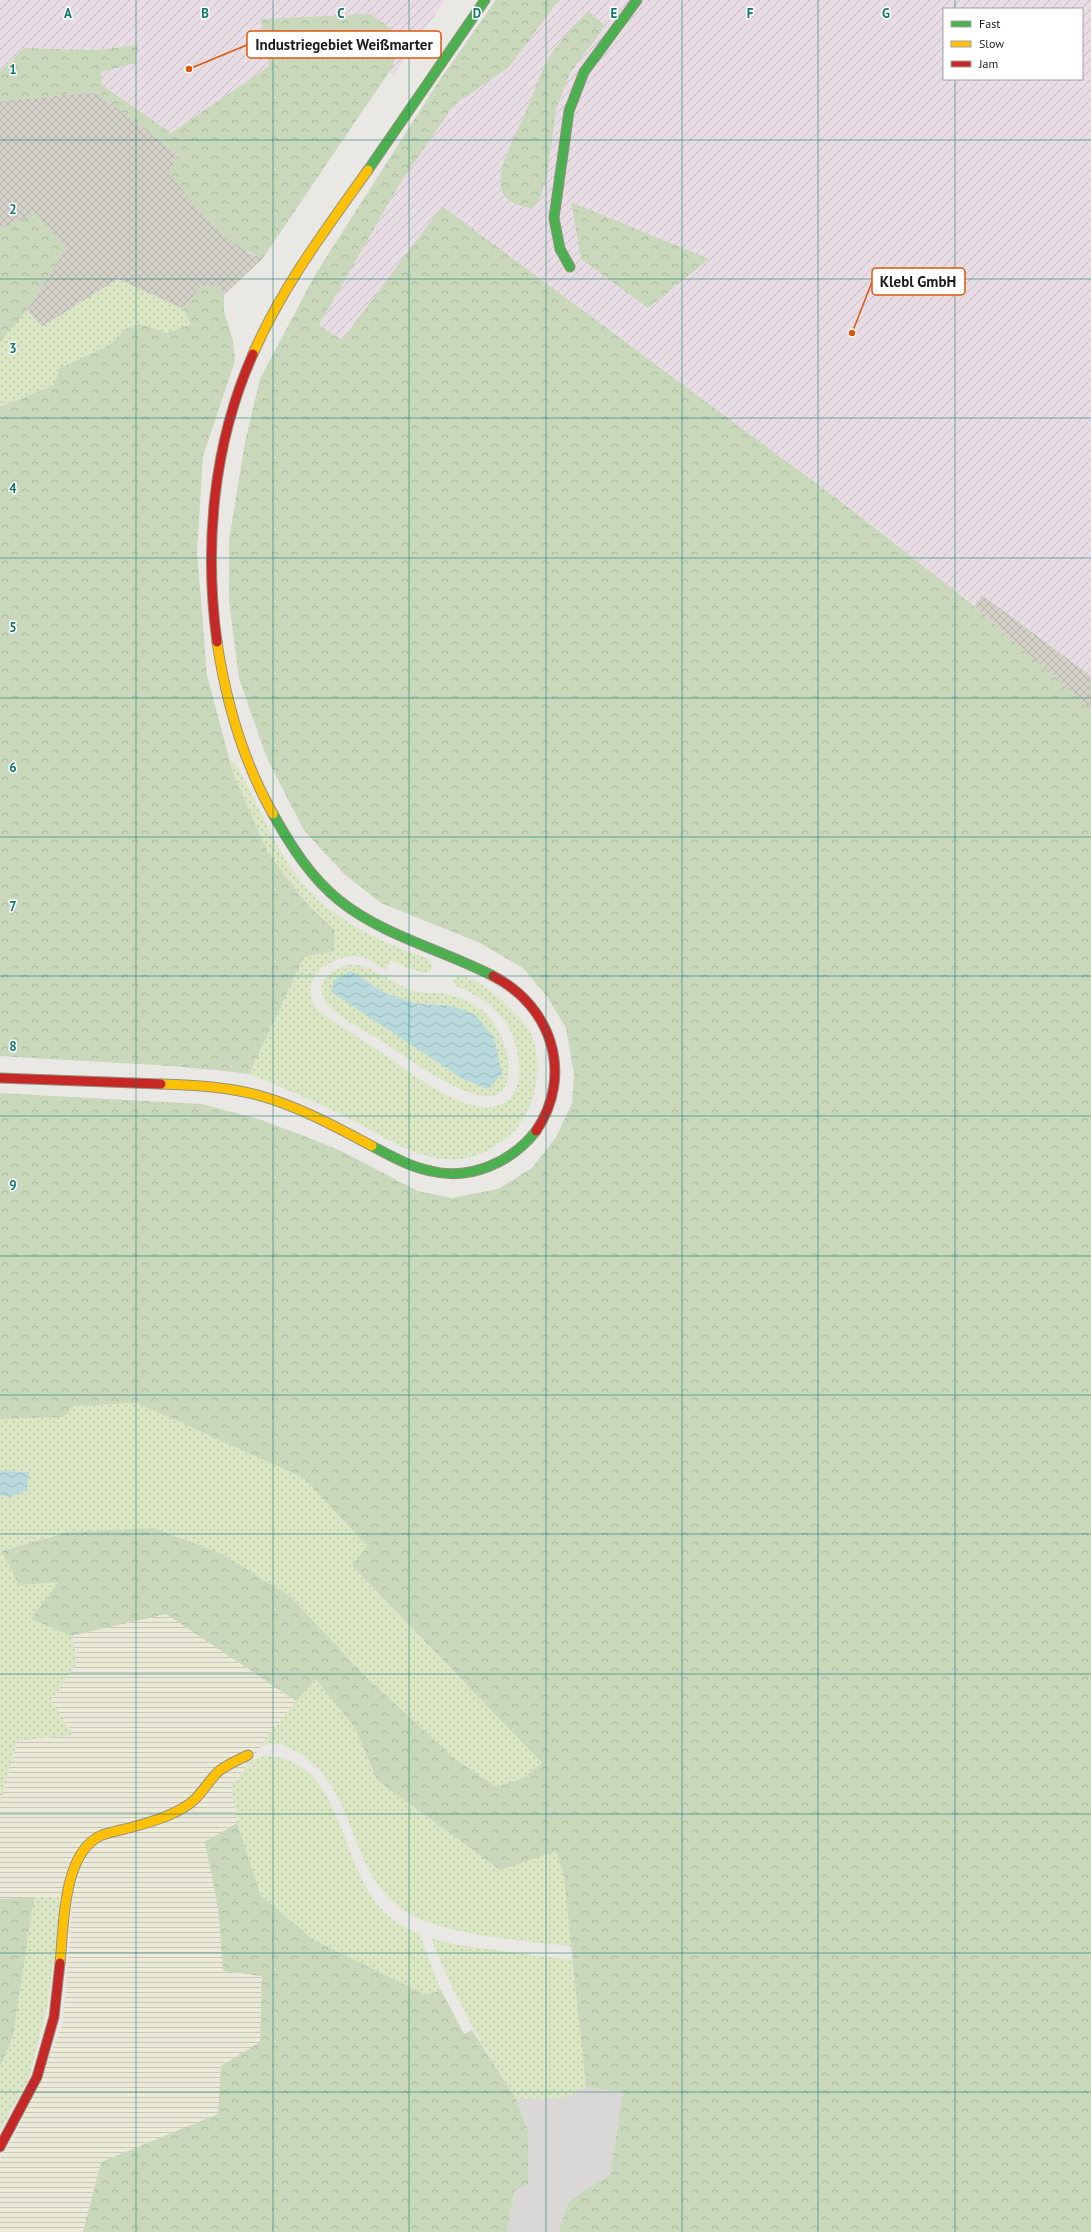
<svg xmlns="http://www.w3.org/2000/svg" width="1091" height="2232" viewBox="0 0 1091 2232" font-family="'PT Sans',sans-serif">
  <style>
    .residential { fill: #d9d8d6 }
    .industrial { fill: url(#industrial-furrows); fill-rule: evenodd }
    .construction { fill: url(#construction-cross-hatch) }
    .farmland { fill: url(#farmland-rules) }
    .grass { fill: url(#grass-dots); fill-rule: evenodd }
    .forest { fill: url(#forest-crowns) }
    .water { fill: url(#water-waves) }
    .lines { fill: none; stroke-linecap: round; stroke-linejoin: round }
    .fast-casing { stroke: #93927e; stroke-width: 11 }
    .slow-casing { stroke: #93927e; stroke-width: 11 }
    .jam-casing { stroke: #93927e; stroke-width: 11 }
    .fast { stroke: #4caf50; stroke-width: 9 }
    .slow { stroke: #ffc107; stroke-width: 9 }
    .jam { stroke: #c62828; stroke-width: 9 }
    .grid { fill: none; stroke: #0f766e; stroke-width: 1; stroke-opacity: 0.55 }
    .grid-label { font-size: 13px; text-anchor: middle; font-weight: bold; fill: #0f766e; stroke: #fff; stroke-width: 3; stroke-linejoin: round; paint-order: stroke }
    .leader { fill: none; stroke: #de560d; stroke-width: 1.5 }
    .callout-dot { fill: #de560d; stroke: #fff; stroke-width: 1.5 }
    .callout { fill: #fff; stroke: #de560d; stroke-width: 1.5 }
    .callout-label { font-size: 15px; text-anchor: middle; font-weight: bold; fill: #1c1c1c }
  </style>
  <defs>
    <pattern id="industrial-furrows" width="10" height="10" patternUnits="userSpaceOnUse"><rect width="10" height="10" fill="#e8dde5"/><path d="M-1 1l2-2M0 10L10 0M9 11l2-2" fill="none" stroke="#c6bdc4"/></pattern>
    <pattern id="construction-cross-hatch" width="8" height="8" patternUnits="userSpaceOnUse"><rect width="8" height="8" fill="#d3d1c7"/><path d="M0 0l8 8M0 8l8-8" fill="none" stroke="#b5b3aa"/></pattern>
    <pattern id="farmland-rules" width="6" height="5" patternUnits="userSpaceOnUse"><rect width="6" height="5" fill="#ebe9d8"/><path d="M0 2.5h6" fill="none" stroke="#c9c7b9"/></pattern>
    <pattern id="grass-dots" width="8" height="8" patternUnits="userSpaceOnUse"><rect width="8" height="8" fill="#dbe7c4"/><path d="M2 2h.1M6 6h.1" fill="none" stroke="#bbc6a8" stroke-width="1.8" stroke-linecap="round"/></pattern>
    <pattern id="forest-crowns" width="20" height="18" patternUnits="userSpaceOnUse"><rect width="20" height="18" fill="#c9d8bb"/><path d="M2 6a3 3 0 1 1 6 0M12 15a3 3 0 1 1 6 0" fill="none" stroke="#acb9a0"/></pattern>
    <pattern id="water-waves" width="16" height="10" patternUnits="userSpaceOnUse"><rect width="16" height="10" fill="#b8dadd"/><path d="M0 5q4-4 8 0t8 0" fill="none" stroke="#9ebabd"/></pattern>
  </defs>
  <rect width="100%" height="100%" fill="#eae8e5"/>
  <path class="residential" d="M586,2087L623,2092L610,2174L569,2201L558,2232H507L528,2131L516,2099L563,2098Z"/>
  <path class="industrial" d="M0,0H445L394,76L389,72L398,52V40L261,19L269,66L171,133L102,85L101,72L138,45L97,50L24,48L0,72Z
    M559,0H619L622,3L624,0H1091V676L982,596L974,606L856,513L443,207L342,340L319,325L399,185L454,105L509,67ZM944,9H1082V79H944Z"/>
  <path class="construction" d="M96,92L178,155L248,253L263,258L224,295L217,287L201,286L183,309L118,279L42,327L27,310L66,248L0,229V101Z
    M982,595L1091,676V709L974,606Z"/>
  <path class="farmland" d="M166,1614L296,1701L231,1786L237,1823L205,1842L218,1907L223,1971L262,1975L260,2042L221,2066L218,2114L101,2162L83,2232H0V2157L13,2140L63,2023L73,1897L0,1899V1804L17,1741L74,1735L51,1701L78,1661L71,1636Z"/>
  <path class="grass" d="M118,279L183,309L191,324L167,333L140,324L125,329L111,344L60,368L54,385L0,407V343L27,310L42,327Z
    M229,759L237,766C266,817 283,876 333,912C355,928 381,941 406,951C412,954 423,955 429,960C431,962 431,965 432,968L426,973L410,969L391,960L386,970C378,966 367,957 358,956C334,954 297,977 315,1005C317,1009 322,1013 325,1016C342,1027 359,1038 376,1049C404,1068 451,1106 485,1107C532,1108 522,1047 505,1021C493,1005 474,993 456,986L453,981C465,960 521,1017 528,1028C546,1058 537,1109 513,1132C453,1188 403,1146 346,1117C314,1101 282,1087 249,1074L304,957L334,951L335,930L307,904L268,853L233,773Z
    M348,964C369,963 393,984 414,991C424,994 432,992 441,993C451,995 462,998 470,1002C491,1013 500,1031 507,1052C512,1069 509,1101 484,1096C451,1091 408,1058 380,1040C363,1030 341,1019 327,1004C321,997 320,987 324,979L333,971ZM351,971L383,992L413,1003L453,1006L494,1037L334,980Z
    M137,1403L304,1478L367,1546L352,1567L542,1763L522,1779L497,1787L455,1759L365,1676L291,1597L153,1528L68,1532L2,1551L59,1582L31,1619L71,1636L78,1661L51,1701L74,1735L17,1741L0,1804V1495L10,1497L29,1472L0,1471V1419L63,1417L74,1406Z
    M316,1679L355,1728L377,1780L500,1870L556,1850L564,1877L573,1947C526,1940 435,1936 399,1907C348,1868 356,1789 300,1754C294,1750 286,1746 278,1744C273,1743 266,1746 260,1746L296,1701Z
    M266,1756C338,1758 339,1850 372,1897C384,1915 399,1926 419,1934L441,1990L426,1995L314,1940L261,1896L237,1823L231,1786L252,1760Z
    M34,1897H62L48,2004L29,2078L0,2131V2067L13,2036Z
    M431,1938L458,1945L573,1960L586,2087L563,2098L516,2099C482,2045 454,1998 431,1938Z"/>
  <path class="forest" d="M496,0H559L509,67L454,105L399,185L319,325L342,340L442,206L856,513L974,606L1091,709V2232H558L569,2201L610,2174L623,2092L586,2087L564,1877L556,1851L500,1870L377,1780L355,1728L316,1679L296,1701L166,1614L71,1636L31,1619L58,1582L19,1585L2,1551L68,1532L153,1528L222,1554L291,1597L365,1676L455,1759L497,1787L522,1779L542,1763L352,1566L367,1546L304,1478L137,1403L74,1406L63,1417L0,1419V1093L202,1104L258,1119L307,1137L341,1151L418,1191L452,1198L498,1189L532,1168L556,1137L572,1103L574,1074L566,1028L548,998L523,968L480,943L381,903L343,873L303,829L266,756L239,678L229,601V540L245,442L260,379L315,275L437,84Z
    M588,11L605,26L570,73L556,109L547,177L539,201L532,208C520,207 504,202 501,188C495,168 519,130 526,111C533,95 538,78 546,63C556,44 573,27 588,11Z
    M371,14C396,32 404,34 393,66L263,258C222,244 196,205 168,173L178,155L96,92L0,101V72L24,48L97,50L138,45L136,63L101,72L102,85L171,133L269,66L261,19Z
    M571,202L709,259L648,308L581,259Z
    M36,213L66,248L27,310L0,343V229Z
    M201,286L217,287L224,295V311L233,341L235,361L203,456L197,551L207,675L233,773L268,853L307,904L335,930L334,951L304,957L249,1074C167,1063 83,1062 0,1056V407L54,385L60,368L111,344L125,329L140,324L167,333L191,324L183,309Z
    M237,1823L261,1896L314,1940L426,1995L441,1990L464,2034L472,2030L516,2099L528,2131V2184L515,2191L507,2232H83L101,2162L218,2114L221,2066L260,2042L262,1976L223,1971L218,1907L205,1842Z
    M34,1897L13,2036L0,2067V1899Z"/>
  <path class="water" d="M351,971L383,992L413,1003L453,1006L474,1014L494,1037L502,1074L488,1089L463,1079L331,992L334,980Z
    M0,1471L29,1472L27,1490L10,1497L0,1495Z"/>
  <g class="lines">
    <g class="fast-casing">
      <path id="fast" d="M368,170L485,0
        M570,267L560,249L554,218L569,111L584,72L637,0
        M273,814C291,846 311,878 340,901C384,936 443,950 493,976
        M372,1146C391,1156 410,1167 431,1171C470,1181 512,1162 536,1131"/>
    </g>
    <g class="slow-casing">
      <path id="slow" d="M253,354C282,287 326,229 368,170
        M217,642C226,702 243,761 273,814
        M161,1084C195,1085 229,1087 261,1096C300,1107 336,1127 372,1146
        M60,1963C64,1927 62,1852 102,1835C110,1832 120,1830 129,1828C147,1823 166,1818 183,1808C199,1800 206,1783 219,1771C228,1764 238,1760 248,1755"/>
    </g>
    <g class="jam-casing">
      <path id="jam" d="M217,642C204,545 213,444 253,354
        M493,976C552,1006 574,1075 536,1131
        M0,1078L161,1084
        M0,2147L37,2077L54,2017L60,1963"/>
    </g>
    <use href="#fast" class="fast"/>
    <use href="#slow" class="slow"/>
    <use href="#jam" class="jam"/>
  </g>
  <path class="grid" d="M136,0V2232M273,0V2232M409,0V2232M546,0V2232M682,0V2232M818,0V2232M955,0V9M955,79V2232M0,140H1091M0,279H1091M0,418H1091M0,558H1091M0,698H1091M0,837H1091M0,976H1091M0,1116H1091M0,1256H1091M0,1395H1091M0,1534H1091M0,1674H1091M0,1814H1091M0,1953H1091M0,2092H1091"/>
  <g class="grid-label">
    <text x="68" y="18">A</text>
    <text x="205" y="18">B</text>
    <text x="341" y="18">C</text>
    <text x="477" y="18">D</text>
    <text x="614" y="18">E</text>
    <text x="750" y="18">F</text>
    <text x="886" y="18">G</text>
    <text x="13" y="74">1</text>
    <text x="13" y="214">2</text>
    <text x="13" y="353">3</text>
    <text x="13" y="493">4</text>
    <text x="13" y="632">5</text>
    <text x="13" y="772">6</text>
    <text x="13" y="911">7</text>
    <text x="13" y="1051">8</text>
    <text x="13" y="1190">9</text>
  </g>
  <path class="leader" d="M189 69L247 45M852 333L872 282"/>
  <g class="callout-dot">
    <circle cx="189" cy="69" r="4"/>
    <circle cx="852" cy="333" r="4"/>
  </g>
  <g class="callout">
    <rect x="247" y="31" width="194" height="27" rx="4"/>
    <rect x="872" y="268" width="93" height="27" rx="4"/>
  </g>
  <g class="callout-label">
    <text x="344" y="50">Industriegebiet Weißmarter</text>
    <text x="918" y="287">Klebl GmbH</text>
  </g>
  <rect x="943" y="8" width="140" height="72" fill="#ffffff" stroke="#a4a4a4"/>
  <rect x="951" y="21" width="20" height="6" fill="#4caf50" stroke="#a4a4a4"/>
  <text x="979" y="28" font-size="12" fill="#1c1c1c">Fast</text>
  <rect x="951" y="41" width="20" height="6" fill="#ffc107" stroke="#a4a4a4"/>
  <text x="979" y="48" font-size="12" fill="#1c1c1c">Slow</text>
  <rect x="951" y="61" width="20" height="6" fill="#c62828" stroke="#a4a4a4"/>
  <text x="979" y="68" font-size="12" fill="#1c1c1c">Jam</text>
</svg>
